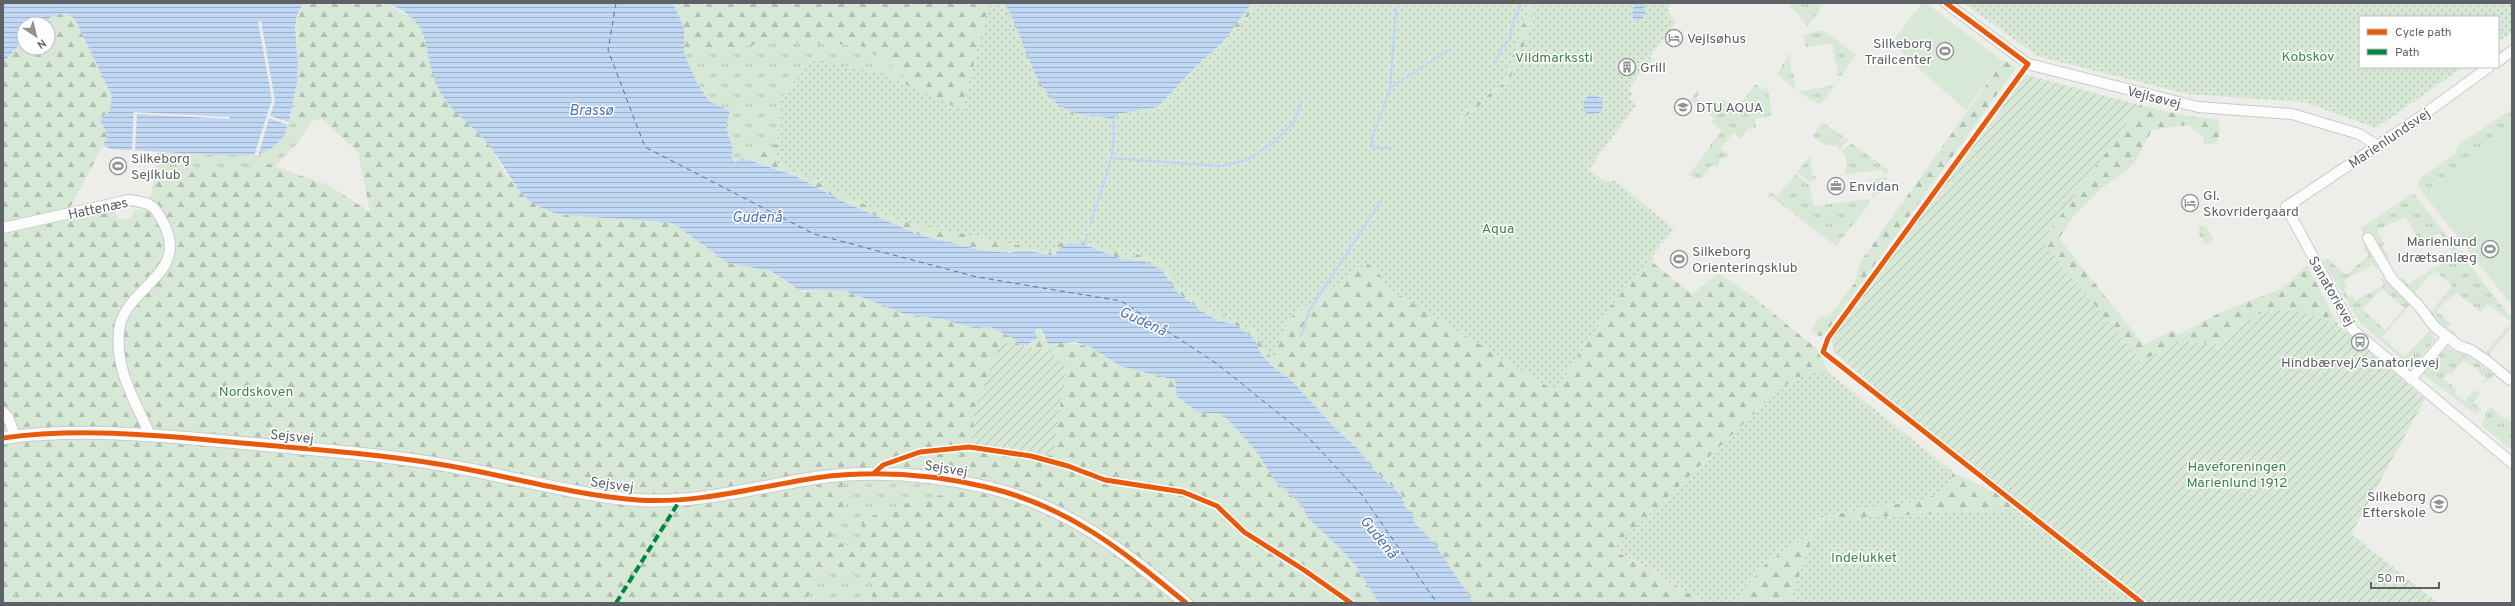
<svg xmlns="http://www.w3.org/2000/svg" width="2515" height="606" viewBox="0 0 2515 606" font-family="Overpass,sans-serif">
  <style>
    .grass { fill: url(#grass-tufts); fill-rule: evenodd }
    .forest { fill: url(#forest-firs); fill-rule: evenodd }
    .park { fill: url(#park-dots) }
    .garden { fill: url(#garden-furrows) }
    .pitch { fill: #d8e8d7 }
    .water { fill: url(#water-rules) }
    .pier { fill: #edede9 }
    .lines { fill: none; stroke-linecap: round; stroke-linejoin: round }
    .stream { stroke: #c1d8f4; stroke-width: 2.5 }
    .ferry { stroke: #4f73b2; stroke-width: 1; stroke-dasharray: 5 4; stroke-linecap: butt }
    .minor-casing { stroke: #cacbca; stroke-width: 12 }
    .tertiary-casing { stroke: #cacbca; stroke-width: 14 }
    .minor { stroke: #fcfcfc; stroke-width: 10 }
    .tertiary { stroke: #fcfcfc; stroke-width: 12 }
    .rail { stroke: #e3e3e3; stroke-width: 2.5; stroke-dasharray: 1 5; stroke-linecap: butt }
    .quiet { stroke: #00873e; stroke-width: 4; stroke-dasharray: 8 4; stroke-linecap: butt }
    .cycleway-casing { stroke: #fff; stroke-width: 8 }
    .cycleway { stroke: #e8590c; stroke-width: 5 }
    .labels { text-anchor: middle; stroke-width: 3; stroke-linejoin: round; paint-order: stroke }
    .poi-label { font-size: 14px; fill: #5e6166; stroke: #fff; text-anchor: start }
    .park-label { font-size: 14px; fill: #3e854a; stroke: #fff }
    .street-label { font-size: 14px; fill: #5e6166; stroke: #fff }
    .water-label { font-size: 15px; font-style: italic; fill: #4f73b2; stroke: #fff }
  </style>
  <defs>
    <pattern id="grass-tufts" width="24" height="20" patternUnits="userSpaceOnUse"><rect width="24" height="20" fill="#d8e8d7"/><path d="M3 7l-1-3M5 7V3M7 7l1-3M15 17l-1-3M17 17v-4M19 17l1-3" fill="none" stroke="#b2bfb2"/></pattern>
    <pattern id="forest-firs" width="22" height="20" patternUnits="userSpaceOnUse"><rect width="22" height="20" fill="#d8e8d7"/><path d="M5 1l3.5 6h-7zM16 11l3.5 6h-7z" fill="#b2bfb2"/></pattern>
    <pattern id="park-dots" width="8" height="8" patternUnits="userSpaceOnUse"><rect width="8" height="8" fill="#d8e8d7"/><path d="M2 2h.1M6 6h.1" fill="none" stroke="#b2bfb2" stroke-width="1.8" stroke-linecap="round"/></pattern>
    <pattern id="garden-furrows" width="10" height="10" patternUnits="userSpaceOnUse"><rect width="10" height="10" fill="#d8e8d7"/><path d="M-1 1l2-2M0 10L10 0M9 11l2-2" fill="none" stroke="#b2bfb2"/></pattern>
    <pattern id="water-rules" width="6" height="5" patternUnits="userSpaceOnUse"><rect width="6" height="5" fill="#c1d8f4"/><path d="M0 2.5h6" fill="none" stroke="#a0b3c9"/></pattern>
  </defs>
  <rect width="100%" height="100%" fill="#edede9"/>
  <path class="grass" d="M1791,3H1825L1808,26C1801,19 1799,12 1790,7Z
    M1823,30L1856,55L1842,75L1838,76L1832,43L1806,47L1803,35Z
    M776,42L859,45L905,74L882,111L778,143L745,159L741,158L735,163L731,157L730,140L726,127L730,111L709,101L697,83L684,53Z
    M1790,53L1791,72L1794,75L1796,90L1777,74Z
    M1755,84L1763,90L1767,85L1772,115L1755,119L1756,128L1748,129L1740,139L1733,133L1721,148L1729,155L1726,158H1720L1718,168L1712,165L1701,180L1693,176H1688L1722,130L1712,122L1714,118L1691,100L1697,90L1700,92L1696,98L1713,111L1722,99L1737,109Z
    M1835,85L1820,105L1798,92Z
    M2512,109V123L2423,193L2417,186L2420,178L2456,153L2457,146Z
    M289,122H311L297,144L273,167L267,164L220,170H155L157,152L236,156L277,144L282,139Z
    M1822,122L1848,140L1839,150L1837,146L1828,144L1825,145L1813,136Z
    M1851,143L1887,169L1890,173H1883L1882,170L1845,174L1847,164L1844,153L1841,152Z
    M1810,156L1813,176H1816V180L1809,182L1797,172Z
    M1796,174L1809,185L1814,206L1869,199L1870,203L1836,246L1771,196L1767,197L1772,192L1777,196Z
    M1888,177L1873,199L1870,180Z
    M2413,193L2512,319V327L2489,355L2485,353L2511,323L2509,320L2487,304L2481,312L2457,293L2444,302L2437,311L2451,324L2448,327L2457,333L2454,338L2430,313L2452,286L2435,270L2415,292L2419,299L2402,282L2403,277L2408,284L2441,264L2437,258L2440,255L2444,263L2455,257L2440,233L2420,242L2405,217L2377,230L2385,244L2382,246L2389,257L2385,259L2370,231L2364,234L2361,228Z
    M2200,225L2205,226L2213,238L2210,244H2205L2198,233Z
    M2366,245L2378,269L2376,270L2373,264L2344,280L2347,286L2344,289L2348,297L2352,295L2355,301L2384,285L2381,279L2383,278L2410,305L2382,337L2404,357L2430,331L2436,339L2411,367L2360,323L2323,261L2327,258L2346,275L2369,255L2363,248ZM2382,289L2405,308L2385,330L2362,309Z
    M2447,347L2472,359L2494,375L2480,387L2486,379L2478,372L2479,370L2463,360L2451,374L2448,372L2443,378L2457,390L2455,394L2465,401L2474,390L2480,393L2473,403L2481,409L2477,415L2423,374Z
    M2492,407L2498,415L2510,420L2512,423V450L2482,426L2486,412Z
    M845,479L920,483L964,491L916,500L859,550L830,539L850,497L841,489Z
    M824,564L879,581L868,603H804Z"/>
  <path class="forest" d="M303,3H386L414,19L421,27L426,41L432,72L440,92L489,144L506,175L525,197L537,205L555,213L566,215L673,223L728,263L771,271L788,284L805,292L824,289L843,290L905,314L941,319L974,328L990,327L1013,338L1021,345L1033,343L1036,328H1041L1044,340L1089,346L1120,366L1176,380L1177,396L1197,412L1223,413L1256,451L1275,481L1301,504L1308,518L1339,547L1356,566L1379,603H868L879,581L825,564L804,603H3V63L24,39V48H48V24H37L50,16L66,13L76,21L112,96L110,110L101,118L100,121L108,136L63,221L115,211L117,219H130L135,210H145L152,193L155,170H220L267,164L328,185L370,212L358,152L321,118L311,122H289C293,102 298,83 298,63C299,39 291,27 303,3ZM845,479L920,483L963,491L916,500L883,511L862,521L859,550L830,539L850,497L842,489Z
    M673,3H1004L1070,111L1084,115L1112,119L1118,114L1158,107L1195,67L1222,43L1252,3H1534L1530,30L1587,172L1661,227L1652,262L1692,294L1718,273L1752,296L1817,349L1829,373L1812,372L1795,379L1614,550L1706,603H1474L1434,543L1414,522L1413,513L1405,507L1402,495L1373,469L1357,448L1334,427L1290,379L1276,370L1261,354L1255,340L1235,324L1218,321L1204,313L1176,291L1162,270L1144,261L1124,260L1085,245L1068,243L1058,250L1054,256L1024,250L1009,253L980,250L919,235L844,202L795,176L745,159L778,143L882,111L905,74L859,45L776,42L684,53V28Z
    M2004,60L2016,68L1824,335L1818,336L1811,331L1820,317L1829,316L1854,284L1861,261Z
    M2140,105L2186,116L2219,119L2220,135L2215,144L2205,143L2202,135L2187,125L2152,130L2133,165L2102,188L2075,214L2059,238L2144,345L2173,330L2178,335L2223,311L2281,289L2307,265L2338,325L2304,312L2261,313L2249,320L2220,346L2182,340L2143,361L2137,357L2042,241Z
    M1953,472L1998,494L2135,603H1732L1767,562L1810,534L1821,516L1922,500L1946,489Z"/>
  <path class="park" d="M990,3H1000L1013,23L1034,76L1044,93L1068,114L1099,119L1161,108L1197,68L1225,44L1250,14L1256,3H1530L1504,83L1457,119V123L1508,83L1530,30L1534,3H1670L1668,12L1676,22L1650,57L1654,60L1652,62L1647,63L1628,90L1633,94L1629,98L1636,105L1589,169L1605,182L1614,180L1674,229L1611,306L1555,391L1390,289L1376,270L1367,263L1288,319L1273,361L1253,330L1212,310L1180,287L1165,265L1145,255L1125,254L1070,238L1056,245L1051,252L900,221L777,163L780,99L814,58L887,76L962,110Z
    M1964,3H2512V32L2498,42V17H2360V67H2463L2376,128L2304,102L2188,94L2037,56Z
    M1812,372L1829,373L1953,472L1946,489L1922,500L1821,516L1818,520L2018,509L2132,603H1790L1817,522L1810,534L1767,562L1732,603H1706L1614,549L1776,392L1795,379Z"/>
  <path class="garden" d="M2026,75L2140,105L2042,241L2141,361L2182,340L2220,346L2249,320L2261,313L2275,310L2304,312L2338,325L2425,399L2351,534L2438,603H2135L1998,494L1834,352L1832,338Z
    M1001,342L1049,351L1066,366L1053,456L971,444L975,408Z"/>
  <path class="pitch" d="M1922,3H1926L2003,61L1966,110L1909,60L1892,42Z
    M2512,123V306L2423,193Z"/>
  <path class="water" d="M3,3H303L297,15L295,27L298,62L297,83L288,125L282,139L272,148L258,154L236,156L110,149L103,145L108,136L100,120L110,110L112,96L76,21C62,5 52,19 37,24C33,25 28,24 24,24V39L3,63Z
    M386,3H673L684,28V53L697,83L709,101L730,111L726,127L733,150L731,157L735,163L741,158L745,159L795,176L844,202L919,235L980,250L1009,253L1024,250L1054,256L1058,250L1068,243L1085,245L1124,260L1144,261L1162,270L1176,291L1204,313L1218,321L1235,324L1255,340L1261,354L1276,370L1290,379L1334,427L1357,448L1373,469L1402,496L1405,507L1413,513L1414,522L1434,543L1474,603H1379L1356,566L1339,547L1308,518L1301,504L1275,481L1256,451L1223,414L1197,412L1177,396L1175,380L1120,366L1089,346L1075,342L1048,344L1041,328L1036,329L1035,332L1037,338L1027,345H1021L1013,338L990,327L974,328L941,319L905,314L843,290H799L771,271L728,263L673,223L566,215C515,206 515,177 488,144C474,126 450,111 439,90C419,50 439,23 386,3Z
    M1004,3H1252L1222,43L1195,67L1158,107L1118,114L1113,119C1099,116 1084,117 1070,111C1030,93 1026,36 1004,3Z
    M1634,3H1644L1645,13L1642,19L1636,21L1632,17Z
    M1583 105a10 10 0 1 1 20 0a10 10 0 1 1-20 0Z"/>
  <path class="pier" d="M258,21H261L275,101L270,116L289,122L288,125L269,118L258,156H254L272,100Z
    M134,103V112L230,117V119L137,114L135,151H132Z"/>
  <g class="lines">
    <path class="stream" d="M1495,64L1502,48L1511,38V28L1521,3
      M1390,88L1450,49
      M1391,148L1373,147L1371,141L1390,89L1396,8
      M1110,158L1221,166L1247,160L1274,142L1294,122L1302,100
      M1090,226C1100,192 1118,154 1113,119
      M1085,245L1087,235
      M1301,336L1309,311L1381,201"/>
    <path class="ferry" d="M616,3L608,50L645,147L814,234L977,277L1121,301L1216,363L1308,437L1362,495L1437,603"/>
    <g class="minor-casing">
      <path id="minor" d="M1946,3L2028,64L2198,107L2292,114L2359,134L2378,146
        M2498,61L2512,51
        M2489,67L2416,120L2286,207L2353,330L2512,463
        M3,228L129,200C151,203 154,204 164,224C190,275 123,288 119,331C115,371 135,400 150,435
        M2368,238L2392,279L2419,306L2435,327L2459,346L2471,350L2487,361L2510,380
        M2411,379L2446,338
        M3,412L8,417L15,436"/>
    </g>
    <g class="tertiary-casing">
      <path id="tertiary" d="M3,438C83,427 163,436 242,443C310,449 378,454 444,465C509,476 573,495 638,500C697,504 757,487 815,478C872,470 930,474 986,487C1068,506 1122,550 1186,603"/>
    </g>
    <use href="#minor" class="minor"/>
    <use href="#tertiary" class="tertiary"/>
    <path class="rail" d="M3,594L125,603"/>
    <path class="quiet" d="M616,603L680,500"/>
    <g class="cycleway-casing">
      <path id="cycleway" d="M1946,3L2028,64L1828,338L1823,352L2142,603
        M3,438C83,427 163,436 242,443C310,449 378,454 444,465C509,476 573,495 638,500C697,504 757,487 815,478C872,470 930,474 986,487C1068,506 1122,550 1186,603
        M873,474L883,465L920,452L969,447L1031,456L1068,466L1105,480L1183,492L1217,506L1244,532L1304,570L1351,603"/>
    </g>
    <use href="#cycleway" class="cycleway"/>
  </g>
  <defs>
    <g id="hotel-ring" transform="scale(0.9)"><circle r="9.5" fill="#fff" stroke="#909294" stroke-width="1.5"/><path d="M-6-4.5h1.5V1H6V5H4.5V3h-9V5H-6ZM-4 0a1.8 1.8 0 1 1 3.6 0ZM.5 0V-2.5h3Q6-2.5 6 0Z" fill="#909294"/></g>
    <g id="stadium-ring" transform="scale(0.9)"><circle r="9.5" fill="#fff" stroke="#909294" stroke-width="1.5"/><path d="M0-5a6.5 5 0 1 0 0 10a6.5 5 0 1 0 0-10ZM-3.5-1.8h7v3.6h-7Z" fill="#909294"/></g>
    <g id="building-ring" transform="scale(0.9)"><circle r="9.5" fill="#fff" stroke="#909294" stroke-width="1.5"/><path d="M-4-6H4V6H1V3H-1V6H-4ZM-2.5-4.3h1.7v1.8h-1.7ZM.8-4.3h1.7v1.8H.8ZM-2.5-1h1.7V.8h-1.7ZM.8-1h1.7V.8H.8Z" fill="#909294"/></g>
    <g id="university-ring" transform="scale(0.9)"><circle r="9.5" fill="#fff" stroke="#909294" stroke-width="1.5"/><path d="M0-5L7-2L0 1L-7-2ZM-4 1L0 2.5L4 1V4Q0 6-4 4Z" fill="#909294"/></g>
    <g id="office-ring" transform="scale(0.9)"><circle r="9.5" fill="#fff" stroke="#909294" stroke-width="1.5"/><path d="M-6-3h4V-5.5h4V-3h4V5H-6ZM-1-4.5V-3h2v-1.5ZM-6 0V1H6V0Z" fill="#909294"/></g>
    <g id="bus-ring" transform="scale(0.9)"><circle r="9.5" fill="#fff" stroke="#909294" stroke-width="1.5"/><path d="M-5-6H5V4H4V6H2V4H-2V6H-4V4H-5ZM-3.5-4V0h7V-4ZM-3.5 1.2v1.5H-2V1.2ZM2 1.2v1.5H3.5V1.2Z" fill="#909294"/></g>
    <g id="school-ring" transform="scale(0.9)"><circle r="9.5" fill="#fff" stroke="#909294" stroke-width="1.5"/><path d="M0-5L7-2L0 1L-7-2ZM-4 1L0 2.5L4 1V4Q0 6-4 4Z" fill="#909294"/></g>
  </defs>
  <g fill-rule="evenodd">
    <use href="#hotel-ring" x="1674" y="38"/>
    <use href="#stadium-ring" x="1945" y="51"/>
    <use href="#building-ring" x="1627" y="67"/>
    <use href="#university-ring" x="1683" y="107"/>
    <use href="#stadium-ring" x="118" y="166"/>
    <use href="#office-ring" x="1836" y="186"/>
    <use href="#hotel-ring" x="2190" y="203"/>
    <use href="#stadium-ring" x="2490" y="249"/>
    <use href="#stadium-ring" x="1679" y="259"/>
    <use href="#bus-ring" x="2360" y="342"/>
    <use href="#school-ring" x="2439" y="504"/>
  </g>
  <g class="labels">
    <g class="poi-label">
      <text x="1687" y="43">Vejlsøhus</text>
      <text x="1932" y="48" text-anchor="end">Silkeborg<tspan x="1932" dy="16">Trailcenter</tspan></text>
      <text x="1640" y="72">Grill</text>
      <text x="1696" y="112">DTU AQUA</text>
      <text x="131" y="163">Silkeborg<tspan x="131" dy="16">Sejlklub</tspan></text>
      <text x="1849" y="191">Envidan</text>
      <text x="2203" y="200">Gl.<tspan x="2203" dy="16">Skovridergaard</tspan></text>
      <text x="2477" y="246" text-anchor="end">Marienlund<tspan x="2477" dy="16">Idrætsanlæg</tspan></text>
      <text x="1692" y="256">Silkeborg<tspan x="1692" dy="16">Orienteringsklub</tspan></text>
      <text x="2360" y="367" text-anchor="middle">Hindbærvej/Sanatorievej</text>
      <text x="2426" y="501" text-anchor="end">Silkeborg<tspan x="2426" dy="16">Efterskole</tspan></text>
    </g>
    <g class="park-label">
      <text x="2308" y="61">Kobskov</text>
      <text x="1554" y="62">Vildmarkssti</text>
      <text x="1498" y="233">Aqua</text>
      <text x="256" y="396">Nordskoven</text>
      <text x="2237" y="471">Haveforeningen<tspan x="2237" dy="16">Marienlund 1912</tspan></text>
      <text x="1864" y="562">Indelukket</text>
    </g>
    <g class="street-label">
      <text transform="translate(2154 97) rotate(14)" y="5">Vejlsøvej</text>
      <text transform="translate(2389 138) rotate(-34)" y="5">Marienlundsvej</text>
      <text transform="translate(98 208) rotate(-12)" y="5">Hattenæs</text>
      <text transform="translate(2332 291) rotate(60)" y="5">Sanatorievej</text>
      <text transform="translate(292 436) rotate(6)" y="5">Sejsvej</text>
      <text transform="translate(946 468) rotate(9)" y="5">Sejsvej</text>
      <text transform="translate(612 484) rotate(8)" y="5">Sejsvej</text>
    </g>
    <g class="water-label">
      <text x="591" y="115">Brassø</text>
      <text x="757" y="222">Gudenå</text>
      <text transform="translate(1143 321) rotate(25)" y="5">Gudenå</text>
      <text transform="translate(1379 537) rotate(51)" y="5">Gudenå</text>
    </g>
  </g>
  <rect width="2515" height="606" fill="none" stroke="#5e6166" stroke-width="8"/>
  <rect x="2359" y="16" width="140" height="52" fill="#ffffff" stroke="#bfc0c2"/>
  <rect x="2367" y="29" width="20" height="6" fill="#e8590c" stroke="#bfc0c2"/>
  <text x="2395" y="36" font-size="12" fill="#5e6166">Cycle path</text>
  <rect x="2367" y="49" width="20" height="6" fill="#00873e" stroke="#bfc0c2"/>
  <text x="2395" y="56" font-size="12" fill="#5e6166">Path</text>
  <g transform="translate(36 36) rotate(145)"><circle r="19" fill="#ffffff" stroke="#bfc0c2"/>
  <path d="M0-3L7 15L0 10L-7 15Z" fill="#909294"/>
  <text y="-6" font-size="11" font-weight="bold" text-anchor="middle" fill="#5e6166">N</text>
  </g>
  <path d="M2371 582v6h68v-6" fill="none" stroke="#5e6166" stroke-width="2"/>
  <text x="2377" y="582" font-size="12" fill="#5e6166" stroke="#ffffff" stroke-width="3" paint-order="stroke">50 m</text>
</svg>
